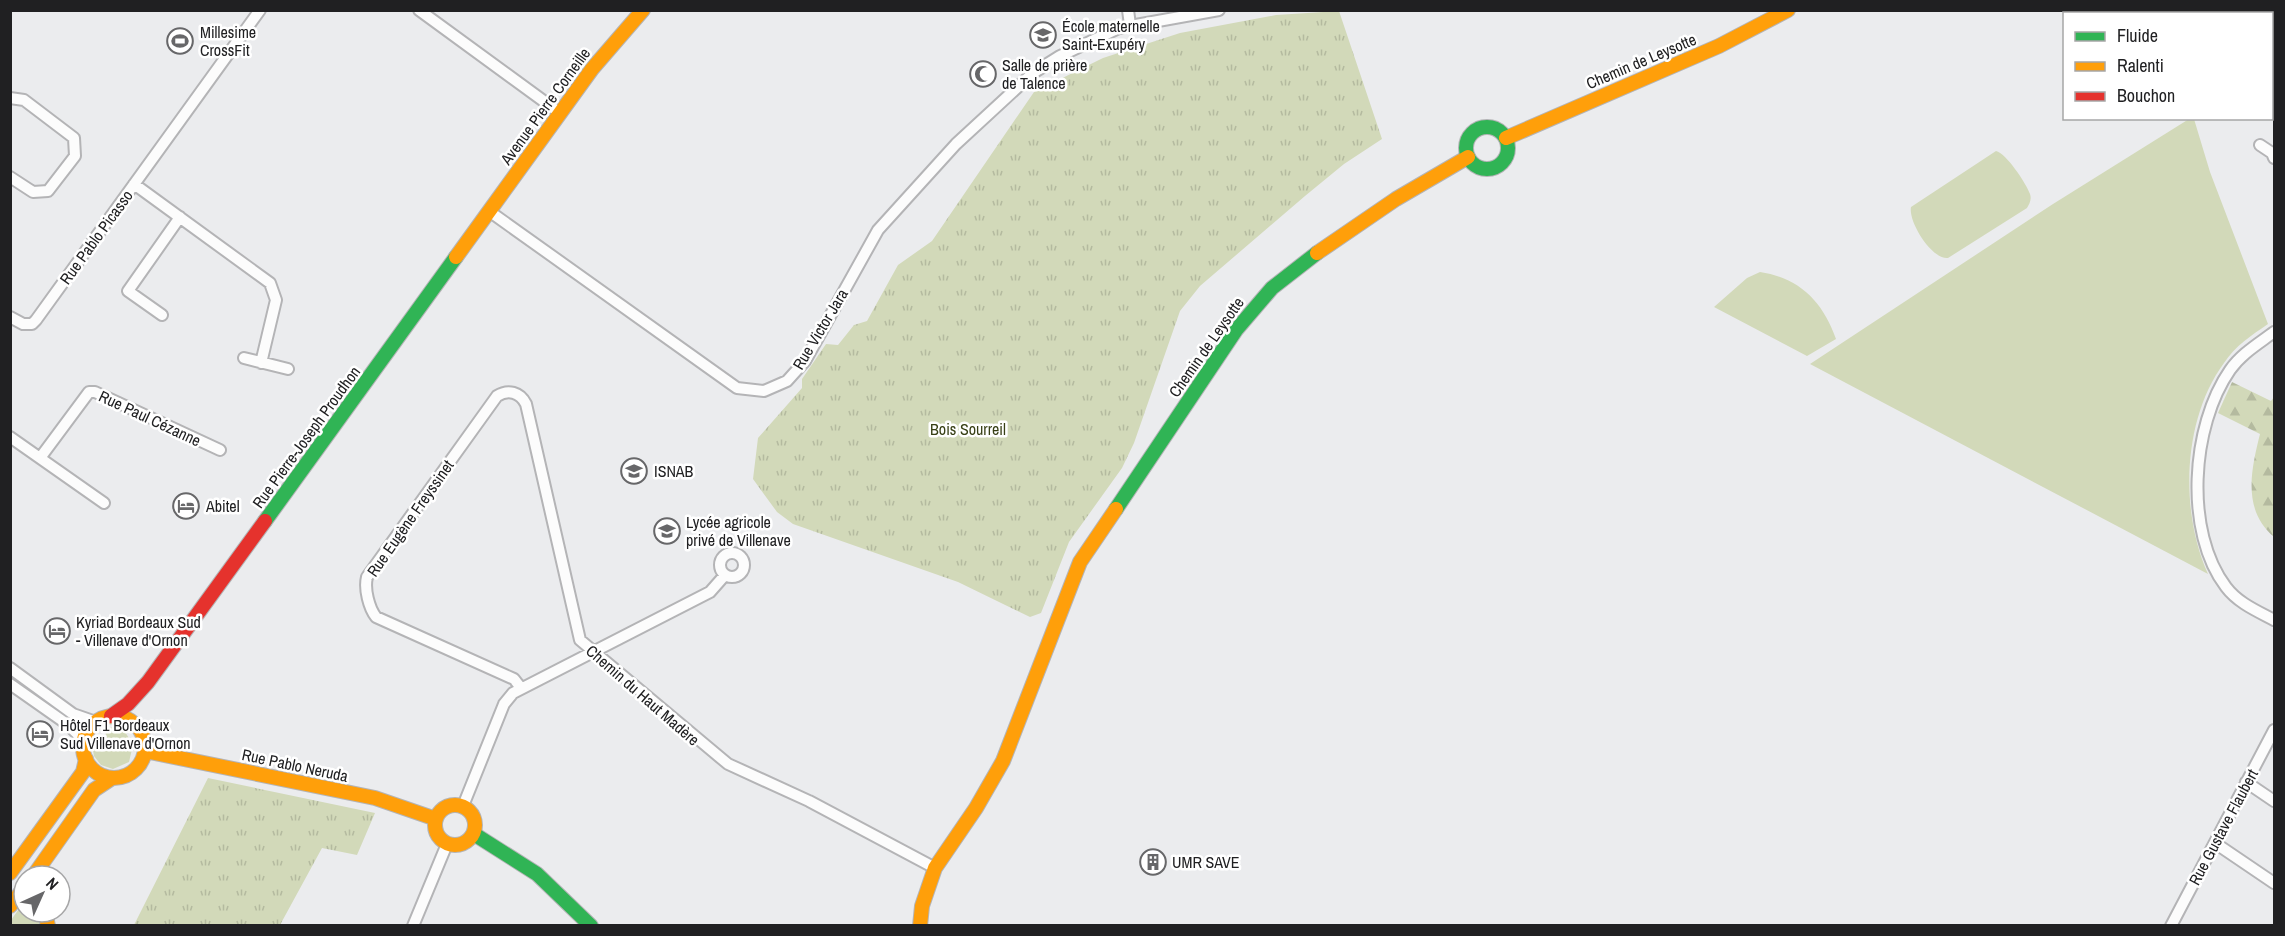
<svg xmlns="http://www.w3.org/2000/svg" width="2285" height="936" viewBox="0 0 2285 936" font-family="'Archivo Narrow',sans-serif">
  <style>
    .grass { fill: #d2d9b9 }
    .forest { fill: url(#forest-firs) }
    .park { fill: url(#park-tufts) }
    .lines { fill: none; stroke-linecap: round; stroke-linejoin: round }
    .street-casing { stroke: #b4b4b6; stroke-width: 14 }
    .fast-casing { stroke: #b4b4b6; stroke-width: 16 }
    .slow-casing { stroke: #b4b4b6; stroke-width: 16 }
    .jam-casing { stroke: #b4b4b6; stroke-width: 16 }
    .street { stroke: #fcfcfc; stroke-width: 10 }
    .fast { stroke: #30b455; stroke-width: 14 }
    .slow { stroke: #ff9f0a; stroke-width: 14 }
    .jam { stroke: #e5322d; stroke-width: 14 }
    .labels { text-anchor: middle; stroke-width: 5; stroke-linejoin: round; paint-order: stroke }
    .poi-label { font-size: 16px; fill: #202022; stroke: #fff; text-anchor: start }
    .street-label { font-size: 16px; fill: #202022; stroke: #fff }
    .park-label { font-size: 16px; fill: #373f15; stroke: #fff }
  </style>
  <defs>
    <pattern id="forest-firs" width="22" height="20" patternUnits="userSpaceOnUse" patternTransform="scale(1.5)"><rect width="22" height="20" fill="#d2d9b9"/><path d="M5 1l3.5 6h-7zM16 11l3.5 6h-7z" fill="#b4ba9f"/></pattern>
    <pattern id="park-tufts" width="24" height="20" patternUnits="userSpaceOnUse" patternTransform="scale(1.5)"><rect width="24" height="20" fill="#d2d9b9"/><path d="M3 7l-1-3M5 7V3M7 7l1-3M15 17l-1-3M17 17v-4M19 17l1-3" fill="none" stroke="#b4ba9f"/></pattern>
  </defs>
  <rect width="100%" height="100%" fill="#ebecee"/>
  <path class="grass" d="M2189,119H2194L2210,172L2268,324C2252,335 2235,346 2224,363C2182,420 2180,512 2208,574L1810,364L2053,204Z
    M1996,151C2006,153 2026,183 2030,194C2032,200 2029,204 2027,208L1948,258C1932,260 1908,222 1911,207Z
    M1760,272C1800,278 1823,302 1836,339L1807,356L1714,307L1747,278Z
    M113,727L124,730L133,745L129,762L113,769L101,765L94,756L92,745L102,744L107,737L104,729Z
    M24,902V912H38L40,925L11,926V920Z"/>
  <path class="forest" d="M2232,382L2271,401L2274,397V537C2242,510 2251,470 2260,434L2218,413Z"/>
  <path class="park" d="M1339,11L1382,139L1344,164L1305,196L1200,286L1180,311L1134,443L1122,468L1069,542L1041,613L1030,617L958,582L793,524L777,512L753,479L758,438L802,388V379L826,344L838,345L854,325L867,321L898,265L932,241L1034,92L1103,58L1180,33L1276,15Z
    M208,778L375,813L357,855L322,848L280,925H134Z"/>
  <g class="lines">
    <g class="street-casing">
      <path id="street" d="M419,10L560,113
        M1128,10L1130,25
        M10,98L24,100L74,138L75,156L48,191L33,192L10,177
        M2260,145L2272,153L2274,158
        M134,184L270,283L276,300L261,363
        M489,211L737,388L764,391L787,381L805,361L878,230L956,144L1033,73L1060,56L1119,28L1219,10
        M162,315L128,291L180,217
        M10,317L23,324H32L36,320L260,10
        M2274,332C2258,344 2241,354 2230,370C2191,426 2184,532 2226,587C2238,603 2257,611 2274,620
        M244,358L288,369
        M10,437L104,503
        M40,458L89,392H95L220,450
        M720 565a12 12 0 1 1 24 0a12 12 0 1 1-24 0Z
        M10,668L73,714L96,722
        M10,684L67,724L84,740
        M521,688L514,679L376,617C369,608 364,589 367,577L497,396C508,389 520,392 526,404L580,640L728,764L809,801L935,868
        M2246,782L2274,801
        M463,806L504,704L513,693L710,592L725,575
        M2215,843L2274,883
        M413,926L447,844
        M2171,926L2274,730"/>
    </g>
    <g class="fast-casing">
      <path id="fast" d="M1466 148a21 21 0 1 1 42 0a21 21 0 1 1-42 0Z
        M1116,509L1236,330L1272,288L1317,253
        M265,521L456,257
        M474,834L537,874L591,926"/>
    </g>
    <g class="slow-casing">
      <path id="slow" d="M1506,138L1719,46L1788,10
        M1317,253L1396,199L1468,157
        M456,257L592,69L643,10
        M83 747a31 31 0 1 1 62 0a31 31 0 1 1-62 0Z
        M145,751L375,798L436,819
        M435 825a20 20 0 1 1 40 0a20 20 0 1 1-40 0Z
        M40,867L41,876
        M10,872L13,869
        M10,873L83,772L86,759
        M34,875L94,790L112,778
        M10,906L24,888
        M45,912L48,926
        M920,926L922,906L935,868L976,808L1003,761L1080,562L1116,509"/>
    </g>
    <g class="jam-casing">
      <path id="jam" d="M111,716L128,704L148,682L265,521"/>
    </g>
    <use href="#street" class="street"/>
    <use href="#fast" class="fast"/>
    <use href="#slow" class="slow"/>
    <use href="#jam" class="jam"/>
  </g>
  <defs>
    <g id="school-ring" transform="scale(1.35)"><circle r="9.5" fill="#fff" stroke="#676769" stroke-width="1.5"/><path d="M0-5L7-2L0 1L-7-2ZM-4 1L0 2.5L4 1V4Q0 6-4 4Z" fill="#676769"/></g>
    <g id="stadium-ring" transform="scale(1.35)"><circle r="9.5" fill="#fff" stroke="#676769" stroke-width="1.5"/><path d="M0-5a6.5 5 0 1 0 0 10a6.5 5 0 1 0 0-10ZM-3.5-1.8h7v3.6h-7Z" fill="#676769"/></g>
    <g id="mosque-ring" transform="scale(1.35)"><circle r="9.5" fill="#fff" stroke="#676769" stroke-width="1.5"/><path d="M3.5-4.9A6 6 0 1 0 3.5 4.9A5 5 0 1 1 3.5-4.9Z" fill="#676769"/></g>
    <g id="university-ring" transform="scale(1.35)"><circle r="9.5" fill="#fff" stroke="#676769" stroke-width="1.5"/><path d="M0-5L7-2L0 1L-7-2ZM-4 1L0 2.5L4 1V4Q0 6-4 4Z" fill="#676769"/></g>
    <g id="hotel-ring" transform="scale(1.35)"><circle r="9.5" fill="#fff" stroke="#676769" stroke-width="1.5"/><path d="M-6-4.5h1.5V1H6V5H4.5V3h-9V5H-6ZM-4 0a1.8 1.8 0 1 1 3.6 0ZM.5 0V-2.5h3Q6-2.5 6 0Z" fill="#676769"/></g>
    <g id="building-ring" transform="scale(1.35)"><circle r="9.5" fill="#fff" stroke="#676769" stroke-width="1.5"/><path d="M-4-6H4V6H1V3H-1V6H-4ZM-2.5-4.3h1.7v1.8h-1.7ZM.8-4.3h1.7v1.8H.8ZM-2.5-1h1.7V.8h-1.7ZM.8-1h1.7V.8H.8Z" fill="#676769"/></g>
  </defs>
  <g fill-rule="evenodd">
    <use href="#school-ring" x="1043" y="35"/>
    <use href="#stadium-ring" x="180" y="41"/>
    <use href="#mosque-ring" x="983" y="74"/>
    <use href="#university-ring" x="634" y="471"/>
    <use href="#hotel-ring" x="186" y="506"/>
    <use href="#school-ring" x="667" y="531"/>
    <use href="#hotel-ring" x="57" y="631"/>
    <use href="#hotel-ring" x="40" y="734"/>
    <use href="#building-ring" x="1153" y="862"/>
  </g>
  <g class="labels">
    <g class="poi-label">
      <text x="1062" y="32">École maternelle<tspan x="1062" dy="18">Saint-Exupéry</tspan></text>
      <text x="200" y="38">Millesime<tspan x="200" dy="18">CrossFit</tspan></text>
      <text x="1002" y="71">Salle de prière<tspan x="1002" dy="18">de Talence</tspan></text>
      <text x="654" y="477">ISNAB</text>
      <text x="206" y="512">Abitel</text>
      <text x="686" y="528">Lycée agricole<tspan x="686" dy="18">privé de Villenave</tspan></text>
      <text x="76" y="628">Kyriad Bordeaux Sud<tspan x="76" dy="18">- Villenave d'Ornon</tspan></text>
      <text x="60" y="731">Hôtel F1 Bordeaux<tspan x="60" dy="18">Sud Villenave d'Ornon</tspan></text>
      <text x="1172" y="868">UMR SAVE</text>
    </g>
    <g class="street-label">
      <text transform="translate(1641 61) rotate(-23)" y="6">Chemin de Leysotte</text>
      <text transform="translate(545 106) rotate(-54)" y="6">Avenue Pierre Corneille</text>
      <text transform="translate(96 237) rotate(-54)" y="6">Rue Pablo Picasso</text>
      <text transform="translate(820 329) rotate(-59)" y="6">Rue Victor Jara</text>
      <text transform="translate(1206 347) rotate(-55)" y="6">Chemin de Leysotte</text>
      <text transform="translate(150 418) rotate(25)" y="6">Rue Paul Cézanne</text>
      <text transform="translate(306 437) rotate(-54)" y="6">Rue Pierre-Joseph Proudhon</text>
      <text transform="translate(410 518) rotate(-55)" y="6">Rue Eugène Freyssinet</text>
      <text transform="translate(643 695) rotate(41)" y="6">Chemin du Haut Madère</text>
      <text transform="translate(295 765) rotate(12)" y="6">Rue Pablo Neruda</text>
      <text transform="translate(2223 827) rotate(-62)" y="6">Rue Gustave Flaubert</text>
    </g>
    <g class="park-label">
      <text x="968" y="435">Bois Sourreil</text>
    </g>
  </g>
  <rect width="2285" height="936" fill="none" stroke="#202022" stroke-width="24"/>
  <rect x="2063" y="12" width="210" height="108" fill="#ffffff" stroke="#a6a6a7" stroke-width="1.5"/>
  <rect x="2075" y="32" width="30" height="9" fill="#30b455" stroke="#a6a6a7" stroke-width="1.5"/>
  <text x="2117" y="42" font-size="18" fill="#202022">Fluide</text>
  <rect x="2075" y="62" width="30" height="9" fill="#ff9f0a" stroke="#a6a6a7" stroke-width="1.5"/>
  <text x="2117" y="72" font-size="18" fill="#202022">Ralenti</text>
  <rect x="2075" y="92" width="30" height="9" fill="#e5322d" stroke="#a6a6a7" stroke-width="1.5"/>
  <text x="2117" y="102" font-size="18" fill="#202022">Bouchon</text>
  <g transform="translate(42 894) rotate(45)"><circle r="28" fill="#ffffff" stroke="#a6a6a7" stroke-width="1.5"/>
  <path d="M0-4.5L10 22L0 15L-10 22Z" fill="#676769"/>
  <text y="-9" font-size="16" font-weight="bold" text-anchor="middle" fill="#202022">N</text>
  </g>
</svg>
